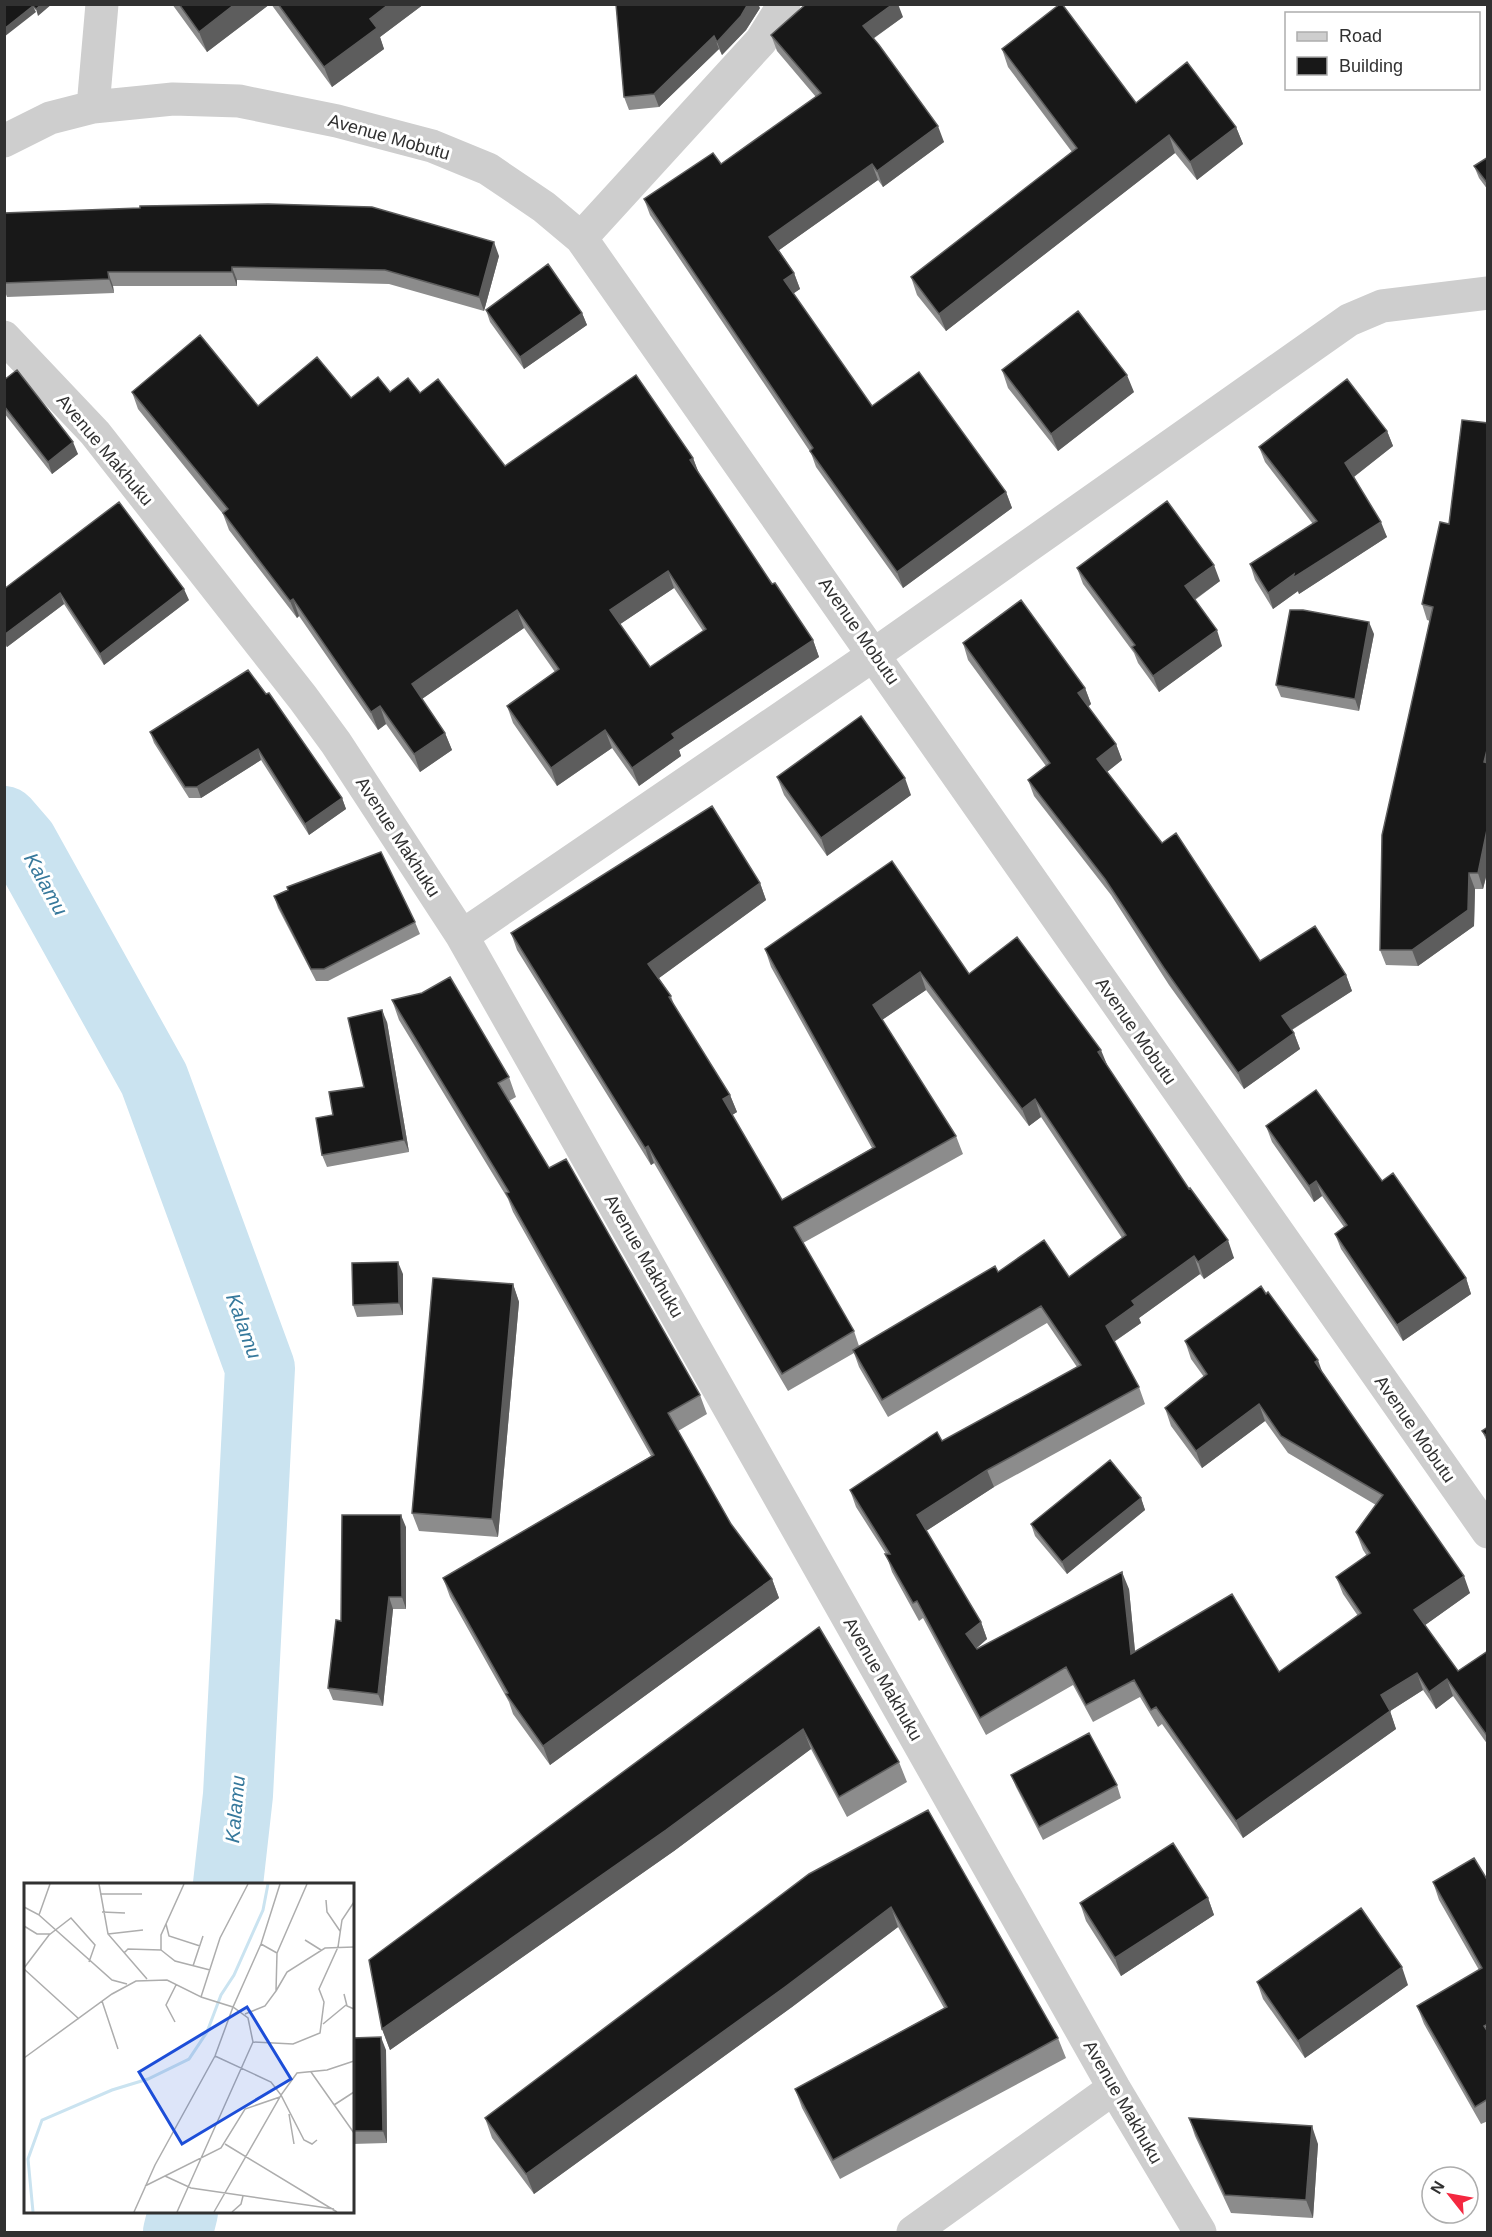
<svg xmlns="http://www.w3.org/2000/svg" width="1492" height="2237" viewBox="0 0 1492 2237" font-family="Helvetica,sans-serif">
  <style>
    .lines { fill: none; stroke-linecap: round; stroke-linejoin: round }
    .river { stroke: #cae3f0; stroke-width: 70 }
    .minor { stroke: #cecece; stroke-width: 33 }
    .wall { fill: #8c8c8c; fill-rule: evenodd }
    .shaded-wall { fill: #5d5d5d }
    .building { fill: #181818; stroke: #5d5d5d; stroke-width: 1.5; fill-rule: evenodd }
    .labels { text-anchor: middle; stroke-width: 6; stroke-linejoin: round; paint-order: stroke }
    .street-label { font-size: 18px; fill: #313131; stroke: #fff }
    .water-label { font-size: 20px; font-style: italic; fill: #37799c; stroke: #fff }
    .inset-river { fill: none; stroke: #cae3f0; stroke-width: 3 }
    .inset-road { fill: none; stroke: #adadad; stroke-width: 1.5 }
    .view { fill: #1d4ed8; fill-opacity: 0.15; stroke: #1d4ed8; stroke-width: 3 }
    .inset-edge { fill: none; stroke: #313131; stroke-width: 3 }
  </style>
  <rect width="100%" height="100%" fill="#fff"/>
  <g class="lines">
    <path class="river" d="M4,821L23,843L154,1079L260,1368L238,1795L228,1884
      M178,2232L183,2212"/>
    <path class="minor" d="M93,107L102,4
      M4,141L50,118L93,107L173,99L239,101L337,121L432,146L488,169L544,207L581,238C885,668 1184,1102 1488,1532
      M581,238L761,41L784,4
      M4,337L95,433L303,698L336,743L462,936L1114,2088L1200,2232
      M462,936L875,654L1349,320L1382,306L1488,293
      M913,2232L1114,2088"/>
  </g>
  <path class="wall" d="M172,4H270L207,52Z
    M271,4H424L380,37L384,49L332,87Z
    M760,8L746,30L722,55L719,49L659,107L629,110L624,97Z
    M903,17L873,39L944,142L883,187L878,180L779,250L794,273L800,289L793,293L872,406L1006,492L1012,508L903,588L816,467L811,453L650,215L644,199L721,164L816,97L777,51L771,35Z
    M1002,49L1136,103L1236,127L1243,144L1197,180L1175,153L946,331L917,295L911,277L1072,152L1008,67Z
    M1488,157V190L1479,178L1474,166Z
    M4,213L499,256L484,311L389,284L237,280V286H113L114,293L7,297L4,289Z
    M486,310L582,313L587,325L524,369L490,322Z
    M1002,370L1134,392L1058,451L1008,388Z
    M4,380L78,454L52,474L4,413Z
    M132,392L258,406L351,398L390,392L420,393L505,466L693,458L699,475L772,584L813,640L819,657L679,750L681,756L639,786L612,748L557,786L513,723L507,706L555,672L524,628L422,699L445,733L452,750L420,772L386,724L378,730L299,616L297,618L229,530L223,514L138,409ZM674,588L703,631L650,667L620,624Z
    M1488,423V869L1483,889H1475L1474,926L1418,966L1386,965L1380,950L1430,621L1427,620L1422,604L1449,524Z
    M1387,431L1393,446L1354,477L1387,537L1299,594L1298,591L1273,609L1255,580L1250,564L1313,524L1265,462L1259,447Z
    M1077,568L1220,581L1195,600L1222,646L1159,692L1138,663L1134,653L1083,584Z
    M4,589L189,600L104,665L64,604L7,647L4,644Z
    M1374,634L1359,711L1281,697L1276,685Z
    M963,643L1085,688L1091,704L1088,707L1116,744L1122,760L1107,772L1162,843L1260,961L1346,975L1352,991L1292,1030L1294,1033L1300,1049L1244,1089L1169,985L1111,895L1034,796L1028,780L1046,766L968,660Z
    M248,670L342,798L346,809L309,835L261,760L201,798H189L154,743L150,732Z
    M777,777L911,795L827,856L784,795Z
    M760,883L766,900L659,978L671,996L674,1005L730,1095L737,1112L732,1115L782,1200L872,1148L771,967L765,949L969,974L1108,1067L1234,1258L1204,1279L1200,1274L1139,1318L1141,1323L1114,1342L1139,1387L1145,1404L994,1487L926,1531L981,1622L987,1639L976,1649H977L1129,1589L1135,1652L1279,1672L1358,1616L1343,1594L1336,1577L1367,1556L1363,1550L1356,1532L1376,1505L1288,1453L1265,1421L1202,1468L1171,1426L1165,1408L1204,1377L1191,1359L1185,1341L1323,1373L1470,1593L1425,1625L1458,1671L1488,1651V1745L1453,1696L1436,1709L1423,1690L1390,1711L1396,1729L1243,1838L1162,1724L1158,1727L1140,1697L1093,1722L1073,1685L986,1735L923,1618L919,1621L892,1572L886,1554L856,1507L850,1490L942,1441L1077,1367L1047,1323L888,1417L859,1367L854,1353L788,1391L654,1163L651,1165L517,950L511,933ZM926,990L1029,1126L1041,1117L1122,1238L1069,1277L998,1272L859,1346L854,1331L803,1243L963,1154L956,1136L882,1020Z
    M274,896L415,922L420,934L328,981H316L278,908Z
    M392,1000L509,1077L516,1097L509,1101L549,1168L700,1395L707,1414L678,1431L731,1524L772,1579L779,1598L550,1765L513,1714L509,1702L450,1597L443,1578L651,1456L513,1212L508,1199L399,1020Z
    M387,1022L409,1152L327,1167L322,1155L333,1115L364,1087Z
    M1266,1126L1382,1181L1466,1278L1471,1294L1403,1341L1341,1249L1335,1234L1344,1227L1322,1196L1314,1202L1272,1142Z
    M403,1274V1315L357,1317L353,1305Z
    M513,1284L519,1302L498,1537L419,1531L412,1513Z
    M1488,1427V1444L1482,1431Z
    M1141,1498L1145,1510L1067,1574L1035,1536L1031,1524Z
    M406,1527V1609H393L383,1706L333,1700L328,1688L341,1621Z
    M819,1627L899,1762L907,1782L847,1817L811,1749L674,1851L390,2050L382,2029Z
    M1011,1775L1117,1785L1121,1798L1043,1840L1016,1787Z
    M928,1810L1058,2038L1066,2058L840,2179L802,2108L795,2089L944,2008L898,1927L792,2007L534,2194L492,2138L485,2118Z
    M1488,1881V2121L1481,2124L1424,2024L1417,2006L1479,1970L1439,1900L1433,1882Z
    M1208,1898L1214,1915L1121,1976L1086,1921L1080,1903Z
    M1257,1982L1408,1985L1305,2058L1263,1999Z
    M352,2038L386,2050L387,2143L352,2144Z
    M1189,2118L1318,2144L1313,2218L1231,2213L1195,2136Z"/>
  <path class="shaded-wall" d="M42,4H52L38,16L36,9Z
    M235,4H270L207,52L199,32Z
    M389,4H424L380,37L384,49L332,87L324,67L370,19Z
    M748,4H758L760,8L746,30L722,55L717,42Z
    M893,4H898L903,17L868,42L863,26Z
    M33,6L36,12L4,37V29Z
    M714,36L719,49L659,107L654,94Z
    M938,126L944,142L883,187L877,171Z
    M1236,127L1243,144L1197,180L1190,162Z
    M1169,135L1175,153L946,331L939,314Z
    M872,164L878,180L775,253L769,237Z
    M494,242L499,256L484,311L479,297Z
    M232,267L237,280V286L232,272Z
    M108,272L113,286L114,293L109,279Z
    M794,273L800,289L790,296L784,280Z
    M582,313L587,325L524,369L520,357Z
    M1127,375L1134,392L1058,451L1051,434Z
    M1387,431L1393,446L1351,479L1345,463Z
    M73,442L78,454L52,474L48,462Z
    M693,458L700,476L690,460Z
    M1006,492L1012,508L903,588L897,572Z
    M1381,522L1387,537L1299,594L1298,591L1273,609L1268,593L1294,574Z
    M1214,565L1220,581L1191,602L1185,586Z
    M668,571L674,588L616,627L610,610Z
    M184,589L189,600L104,665L100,654Z
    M60,593L64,604L7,647L4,640V635Z
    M293,599L299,616L297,618L290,601Z
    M517,610L524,628L419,701L412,684Z
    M1369,622L1374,634L1359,711L1355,699Z
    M1217,630L1222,646L1159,692L1153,676Z
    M813,640L819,657L679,750L681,756L639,786L632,768L672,734Z
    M1085,688L1091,704L1084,710L1078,693Z
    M380,706L386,724L378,730L371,712Z
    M605,730L612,748L557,786L551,768Z
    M445,733L452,750L420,772L414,754Z
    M1116,744L1122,760L1103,775L1097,759Z
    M1488,746V772L1484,762Z
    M258,749L261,760L201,798L197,787Z
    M905,778L911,795L827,856L821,838Z
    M342,798L346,809L309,835L305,824Z
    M1488,825V869L1483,889L1478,873Z
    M1469,873L1475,889L1474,926L1418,966L1412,950Z
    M760,883L766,900L655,981L648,964Z
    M920,972L926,990L879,1022L873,1005Z
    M1346,975L1352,991L1288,1032L1282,1016Z
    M382,1010L387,1022L409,1152L404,1140Z
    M1294,1033L1300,1049L1244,1089L1238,1073Z
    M1101,1050L1108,1067L1098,1052Z
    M730,1095L737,1112L729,1117L723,1099Z
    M1035,1099L1041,1117L1029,1126L1022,1109Z
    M648,1146L654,1163L651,1165L645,1148Z
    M1316,1181L1322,1196L1314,1202L1309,1186Z
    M1228,1240L1234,1258L1204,1279L1198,1262Z
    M1194,1256L1200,1274L1139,1318L1141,1323L1112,1343L1106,1326L1132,1301Z
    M398,1262L403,1274V1315L399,1303Z
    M1466,1278L1471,1294L1403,1341L1397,1325Z
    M513,1284L519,1302L498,1537L492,1519Z
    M1318,1360L1324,1377L1315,1362Z
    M1259,1404L1265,1421L1202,1468L1196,1451Z
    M987,1470L994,1487L923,1533L917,1515Z
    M1141,1498L1145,1510L1067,1574L1062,1562Z
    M401,1515L406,1527V1609L402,1597Z
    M1122,1572L1129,1589L1137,1672L1131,1654Z
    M1464,1576L1470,1593L1421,1628L1414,1610Z
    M772,1579L779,1598L550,1765L543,1746Z
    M389,1597L393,1609L383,1706L378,1694Z
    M981,1622L987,1639L973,1651L966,1634Z
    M1417,1673L1423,1690L1387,1713L1381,1695Z
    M1447,1679L1453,1696L1436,1709L1429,1692Z
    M1390,1711L1396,1729L1243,1838L1236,1821Z
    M803,1729L811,1749L674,1851L390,2050L382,2029Z
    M1208,1898L1214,1915L1121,1976L1115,1958Z
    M891,1907L898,1927L792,2007L534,2194L526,2174Z
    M1402,1967L1408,1985L1305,2058L1298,2041Z
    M381,2037L386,2050L387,2143L383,2131Z
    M1312,2126L1318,2144L1313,2218L1306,2200Z"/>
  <path class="building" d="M4,4H42L36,9L33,6L4,29Z
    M179,4H235L199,32Z
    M278,4H389L370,19L377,28L324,67Z
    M616,4H748L741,16L717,42L714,36L654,94L624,97Z
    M806,4H893L863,26L879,45L938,126L877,171L872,164L769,237L794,273L784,280L872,406L919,372L1006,492L897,572L810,451L813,448L644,199L713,153L721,164L821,93L771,35Z
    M1060,4H1062L1136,103L1187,62L1236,127L1190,162L1169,135L939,314L911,277L1077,148L1002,49Z
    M1488,157V184L1474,166Z
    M268,204L372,207L494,242L479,297L385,270L232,267V272H108L109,279L4,283V213L140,208V206Z
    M548,264L582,313L520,357L486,310Z
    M1078,311L1127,375L1051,434L1002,370Z
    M200,335L258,406L317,357L351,398L378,377L390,392L408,378L420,393L438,379L505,466L636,375L693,458L690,460L772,584L775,583L813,640L672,734L675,738L632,768L605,730L551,768L507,706L559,669L517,610L412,684L445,733L414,754L380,706L371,712L293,599L290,601L223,513L228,509L132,392ZM668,571L706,629L650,667L610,610Z
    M17,370L73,442L48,462L4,406V380Z
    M1347,379L1387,431L1345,463L1381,522L1293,578L1294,574L1268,593L1250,564L1317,521L1259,447Z
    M1462,420L1488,423V746L1484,762L1488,763V825L1478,873H1469L1468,910L1412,950H1380L1382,835L1433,607L1422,604L1440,522L1449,524Z
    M1167,501L1214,565L1185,586L1217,630L1153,676L1132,647L1135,645L1077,568Z
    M119,502L184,589L100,654L60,593L4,635V589Z
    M1021,600L1085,688L1078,693L1116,744L1097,759L1162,843L1176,833L1260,961L1315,926L1346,975L1282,1016L1294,1033L1238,1073L1164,968L1105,879L1028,780L1050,763L963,643Z
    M1290,610H1303L1369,622L1355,699L1276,685Z
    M248,670L266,694L269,693L342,798L305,824L258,749L197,787H185L150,732Z
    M861,716L905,778L821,838L777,777Z
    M712,806L760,883L648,964L671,996L669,997L730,1095L723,1099L782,1200L875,1147L765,949L892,861L969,974L1017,937L1101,1050L1098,1052L1189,1189L1190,1188L1228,1240L1198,1262L1194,1256L1132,1301L1135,1305L1106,1326L1139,1387L987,1470L917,1515L981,1622L966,1634L977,1649L1122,1572L1131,1654L1232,1594L1279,1672L1361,1613L1336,1577L1370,1553L1356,1532L1383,1495L1281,1436L1259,1404L1196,1451L1165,1408L1207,1374L1185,1341L1261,1286L1266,1294L1268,1292L1318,1360L1315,1362L1464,1576L1414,1610L1458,1671L1488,1651V1737L1447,1679L1429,1692L1417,1673L1381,1695L1390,1711L1236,1821L1156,1707L1151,1710L1134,1680L1086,1705L1066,1667L980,1718L917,1601L913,1603L885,1554H890L850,1490L937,1432L942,1441L1081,1365L1041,1306L882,1400L853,1350L995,1266L998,1272L1044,1240L1069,1277L1126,1235L1035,1099L1022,1109L920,972L873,1005L956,1136L794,1227L854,1331L782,1374L648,1146L645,1148L511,933Z
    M381,852L415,922L324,969H311L274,896L288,890L287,887Z
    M450,977L509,1077L498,1083L549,1168L566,1159L700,1395L668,1413L731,1524L772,1579L543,1746L506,1694L508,1693L443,1578L654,1455L506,1193L509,1192L392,1000L422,993Z
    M382,1010L404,1140L322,1155L316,1118L333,1115L329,1092L364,1087L348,1018Z
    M1316,1090L1382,1181L1393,1173L1466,1278L1397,1325L1335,1234L1347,1225L1316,1181L1309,1186L1266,1126Z
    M398,1262L399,1303L353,1305L352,1263Z
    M433,1278L513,1284L492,1519L412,1513Z
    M1488,1427V1438L1482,1431Z
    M1110,1460L1141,1498L1062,1562L1031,1524Z
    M342,1515H401L402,1597H389L378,1694L328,1688L336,1620L341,1621Z
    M819,1627L899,1762L839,1797L803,1729L666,1830L382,2029L369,1960Z
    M1089,1733L1117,1785L1039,1827L1011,1775Z
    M928,1810L1058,2038L833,2160L795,2089L947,2007L891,1907L785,1987L526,2174L485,2118L809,1874Z
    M1173,1843L1208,1898L1115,1958L1080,1903Z
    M1474,1858L1488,1881V2024L1484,2026L1488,2032V2099L1475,2107L1417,2006L1482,1968L1433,1882Z
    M1361,1908L1402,1967L1298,2041L1257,1982Z
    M381,2037L383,2131H352V2038Z
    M1189,2118L1312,2126L1306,2200L1225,2195Z"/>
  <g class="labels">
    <g class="street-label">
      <text transform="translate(389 137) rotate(16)" y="6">Avenue Mobutu</text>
      <text transform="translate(105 450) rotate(50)" y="6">Avenue Makhuku</text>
      <text transform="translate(859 631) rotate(55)" y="6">Avenue Mobutu</text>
      <text transform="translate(398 837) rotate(57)" y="6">Avenue Makhuku</text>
      <text transform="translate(1136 1031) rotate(55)" y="6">Avenue Mobutu</text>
      <text transform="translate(644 1256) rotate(60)" y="6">Avenue Makhuku</text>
      <text transform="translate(1415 1429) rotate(55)" y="6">Avenue Mobutu</text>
      <text transform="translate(883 1679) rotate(60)" y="6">Avenue Makhuku</text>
      <text transform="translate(1123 2102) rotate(60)" y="6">Avenue Makhuku</text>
    </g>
    <g class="water-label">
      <text transform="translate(46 884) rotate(61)" y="7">Kalamu</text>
      <text transform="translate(244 1326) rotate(70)" y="7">Kalamu</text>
      <text transform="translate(235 1809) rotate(-85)" y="7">Kalamu</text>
    </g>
  </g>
  <g transform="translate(24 1883)">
    <rect width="330" height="330" fill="#fff"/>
    <path class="inset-river" d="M9,329L4,276L18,237L88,207L124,196L165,176L183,149L197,112L210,92L239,27L244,1"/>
    <path class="inset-road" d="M75,1L84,51L123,96M160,1L137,52V67L151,78L186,87M76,11H118M302,17L303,29L316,48M0,24L15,32L26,1M78,29L101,30M15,32L88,97L103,101M142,41L145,53L176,63M0,43L13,51H26M84,51L119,47M281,57L297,67M100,70L104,66L137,67M253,70L283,1M169,83L179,53M0,85L25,52L47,35L71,62L65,79M0,86L55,136M252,108L263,89L301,65L330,64M320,111L323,123L330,126V120M177,114L209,124L237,61L256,1M78,118L94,166M221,131L241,123L252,108L253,70L237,61M151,139L142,122L152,102M299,141L322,122M229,159L269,161L296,150L300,119L295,106L314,64L318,37L330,19M0,175L88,111L112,98L143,97L177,114L196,55L224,1M287,189L330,250M310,222L330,209M265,231L270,261M293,257L288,261L280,257L257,212L273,190L303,187L330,178M201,261L313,329M141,293L167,305L310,326M121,303L197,265L221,226L256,214M110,329L131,282L191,173L209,124L224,135L229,159L153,329M190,329L257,212L247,199L191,173M208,329L217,321L219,313"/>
    <path class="view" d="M223,124L267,196L158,261L115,189Z"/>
    <rect width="330" height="330" class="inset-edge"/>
  </g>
  <rect width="1492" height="2237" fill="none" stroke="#313131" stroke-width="12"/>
  <rect x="1285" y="12" width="195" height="78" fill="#ffffff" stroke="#adadad" stroke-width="1.5"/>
  <rect x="1297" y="32" width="30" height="9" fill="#cecece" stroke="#adadad" stroke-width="1.5"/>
  <text x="1339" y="42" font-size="18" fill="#313131">Road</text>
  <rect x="1297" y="57" width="30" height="18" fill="#181818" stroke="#adadad" stroke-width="1.5"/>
  <text x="1339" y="72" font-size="18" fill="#313131">Building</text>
  <g transform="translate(1450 2195) rotate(301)"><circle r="28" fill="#ffffff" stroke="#adadad" stroke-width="1.5"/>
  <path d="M0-4.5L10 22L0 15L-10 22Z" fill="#f42840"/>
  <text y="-9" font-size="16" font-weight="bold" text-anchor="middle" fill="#313131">N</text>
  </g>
</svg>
